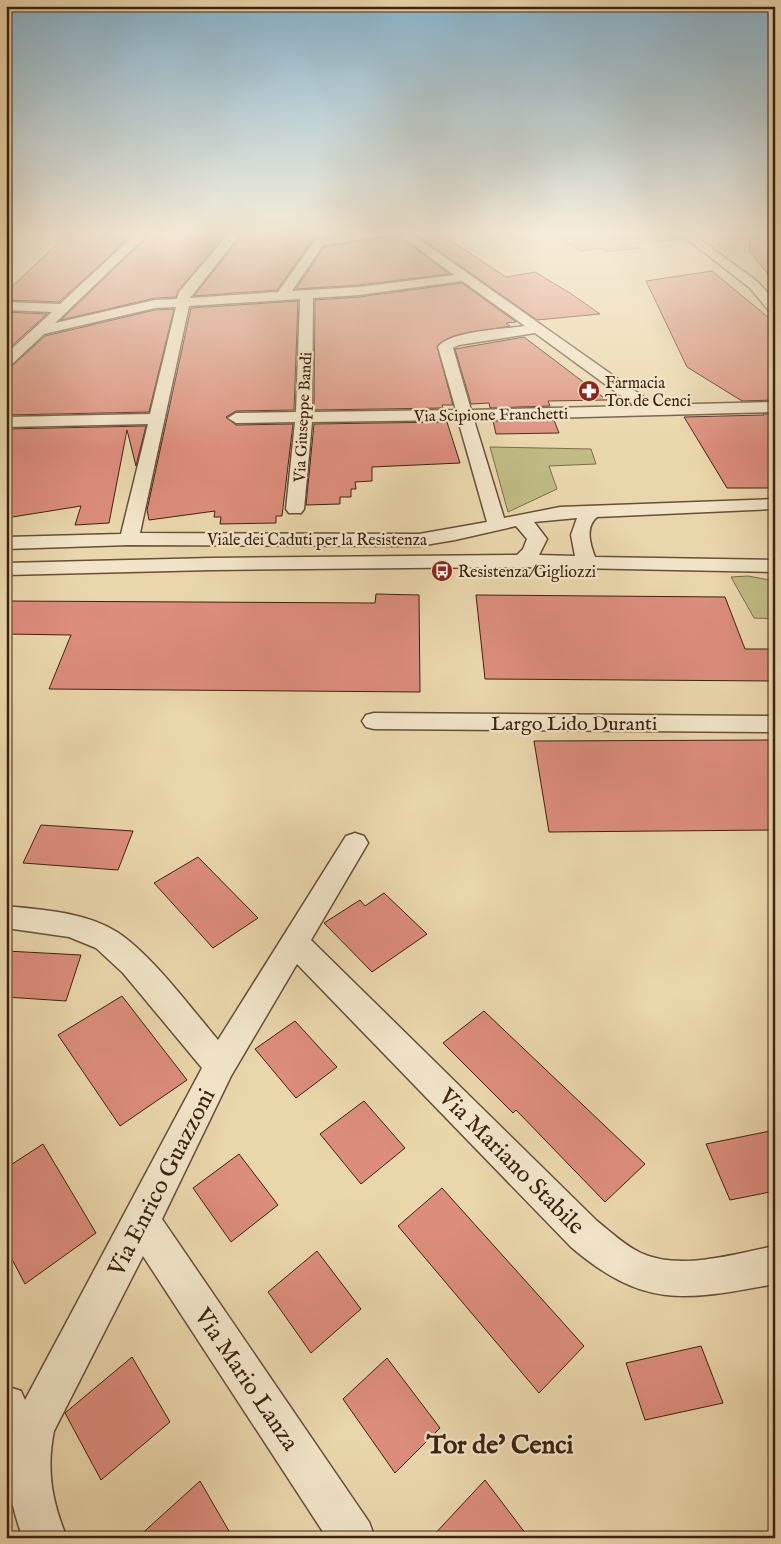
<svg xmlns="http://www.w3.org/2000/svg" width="781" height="1544" viewBox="0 0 781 1544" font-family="'IM FELL English',serif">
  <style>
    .green { fill: #bfbb83; stroke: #7e6e4a }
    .building { fill: #dc8d7c; stroke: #3d2212 }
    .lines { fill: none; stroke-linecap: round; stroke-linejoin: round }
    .street-casing { stroke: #684f38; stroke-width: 3 }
    .street { fill: #f1e4c8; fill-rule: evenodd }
    .labels { text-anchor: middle; stroke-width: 4.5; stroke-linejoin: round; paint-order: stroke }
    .far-poi-label { font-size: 16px; fill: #3d2212; stroke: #f1e4c8; text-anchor: start }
    .far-street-label { font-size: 16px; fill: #3d2212; stroke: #f1e4c8 }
    .street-label { font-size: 20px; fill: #3d2212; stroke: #f1e4c8 }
    .near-street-label { font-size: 24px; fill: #3d2212; stroke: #f1e4c8 }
    .near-quarter-label { font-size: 26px; font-weight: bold; fill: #3d2212; stroke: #f1e4c8 }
  </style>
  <rect width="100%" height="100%" fill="#ead6ab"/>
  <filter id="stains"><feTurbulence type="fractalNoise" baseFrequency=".004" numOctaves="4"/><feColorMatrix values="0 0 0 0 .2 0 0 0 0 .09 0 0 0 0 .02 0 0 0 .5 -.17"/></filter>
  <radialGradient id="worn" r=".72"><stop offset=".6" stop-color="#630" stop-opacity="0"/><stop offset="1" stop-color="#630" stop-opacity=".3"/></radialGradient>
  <path class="green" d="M548,232H671L682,239L635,243L640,248L606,252L600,248L581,251Z
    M490,447L591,449L596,464L549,466L557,489L508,512Z
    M748,576L775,581V619L754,618L731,577Z"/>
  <path class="building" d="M70,232H136L59,302L6,300V292Z
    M152,232H228L178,291L176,297L155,298L61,320Z
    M244,232H341L344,234L313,239L277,290L194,296Z
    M412,232H438L506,277L535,272L570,293L600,314L537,320Z
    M751,232H775V283L749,251Z
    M392,233H395L449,274L359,285L296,289L324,247L385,237Z
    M712,271L775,323V400L742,401L687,367L646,281Z
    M462,283L516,322L506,323L510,326L453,336L437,346L453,405H442L443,408L314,410L315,300L359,297Z
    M298,301L294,410L236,411L226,417L236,425L293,424L282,516H276V523L220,524L221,517H214L215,511L149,520L147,510L191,308Z
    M174,309L149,412L6,415V368L12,366L45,336L155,310Z
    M6,312L47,314L6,351Z
    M524,337L607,400L548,401L550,406L490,408L489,403L471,404L455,349Z
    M763,414H775V488H727L684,417L764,415Z
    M554,420L559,433L496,434L493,421Z
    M447,422L460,463L372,467V481L355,482L356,489H351V497H340V504L306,505L314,424Z
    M146,426L136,466L127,430L109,523L75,525L81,506L6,518V429Z
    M376,594L419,595L420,692L49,689L71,635L6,634V601L375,603Z
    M476,595L725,597L745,649H775V681L485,679Z
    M775,740V830L549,832L534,741Z
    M41,825L133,831L118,870L23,863Z
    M198,857L258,918L213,948L154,883Z
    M384,893L427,934L372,972L324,923L360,900L365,906Z
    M6,951L81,955L66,1001L6,997Z
    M122,996L187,1080L120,1126L58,1035Z
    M484,1011L645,1164L605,1202L516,1110L513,1113L443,1043Z
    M295,1021L337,1067L296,1098L255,1049Z
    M364,1101L405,1148L361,1184L320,1134Z
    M775,1130V1191L730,1200L706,1144Z
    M43,1144L96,1233L25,1284L6,1248V1168Z
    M239,1154L278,1205L231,1242L193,1188Z
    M442,1188L584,1346L539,1393L398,1226Z
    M317,1251L361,1309L311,1353L268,1292Z
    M701,1346L723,1403L645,1420L626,1363Z
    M132,1357L170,1422L101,1480L65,1413Z
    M387,1358L440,1428L395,1473L343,1399Z
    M485,1480L529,1538H431Z
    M200,1481L233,1538H137Z"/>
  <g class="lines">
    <g class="street-casing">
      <path id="street" d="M138,232H150L55,323L155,300L177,299L179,292L230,232H242L190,298L278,292L315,240L365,232H391L385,235L323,245L292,291L359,287L454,275L396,232H409L655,405L775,402V412L474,420L504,518L560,507L775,499V509L597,517C585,527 590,544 595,557L775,560V572L522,567L212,570L6,575V563L212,558L517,555L523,549L527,539L516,526L455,540L419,546L129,545L6,549V537L121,534L148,424L6,427V417L150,414L176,307L155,308L44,334L11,365L6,366V354L52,312L6,310V302L60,304ZM462,281L525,326C505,329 449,331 438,347L456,410L312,412L313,298L359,295ZM300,299L296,412L236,413L228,418L236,423L295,422L286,509L289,513H301L304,509L312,422L458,420L487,522L419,534L140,533L189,306ZM535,333L635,406L471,410L453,348L459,345ZM577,518L571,535L575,556L539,555L547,539L534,522Z
        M678,232H690L758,282L775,301V313L770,312L750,288Z
        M374,713L775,716V732L374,729L366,727L362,721L366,715Z
        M355,833L364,836L368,843L311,940L597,1221C611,1232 624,1245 641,1253C681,1271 734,1254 775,1246V1284C686,1300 645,1310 571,1247L297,964L231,1076L162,1219L369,1522L375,1538H327L143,1256L54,1431C46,1470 52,1502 67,1538H23C3,1488 6,1438 6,1386L21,1391L25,1400L202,1068L123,973L96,948L69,937L6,928V906C43,910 85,912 117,932C151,954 191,1008 218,1040L346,836Z"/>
    </g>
    <use href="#street" class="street"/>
  </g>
  <linearGradient id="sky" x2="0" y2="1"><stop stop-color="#88b6d0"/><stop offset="0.52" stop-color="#f6edd9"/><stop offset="1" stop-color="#f6edd9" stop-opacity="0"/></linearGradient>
  <rect width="781" height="448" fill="url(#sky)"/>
  <defs>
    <g id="pharmacy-disc" transform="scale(1.125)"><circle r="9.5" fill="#8f2418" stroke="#f1e4c8"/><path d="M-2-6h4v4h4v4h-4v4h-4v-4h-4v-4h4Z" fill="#fff"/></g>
    <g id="bus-disc" transform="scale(1.125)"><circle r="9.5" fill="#8f2418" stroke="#f1e4c8"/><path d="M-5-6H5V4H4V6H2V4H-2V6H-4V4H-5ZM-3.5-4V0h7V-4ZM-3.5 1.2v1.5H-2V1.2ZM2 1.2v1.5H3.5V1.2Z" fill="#fff"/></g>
  </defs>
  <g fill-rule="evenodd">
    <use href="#pharmacy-disc" x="589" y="391"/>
    <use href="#bus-disc" x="442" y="571"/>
  </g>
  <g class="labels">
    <g class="far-poi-label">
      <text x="605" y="388">Farmacia<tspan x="605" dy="18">Tor de Cenci</tspan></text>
      <text x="458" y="577">Resistenza/Gigliozzi</text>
    </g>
    <g class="far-street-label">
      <text transform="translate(491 414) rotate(-1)" y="6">Via Scipione Franchetti</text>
      <text transform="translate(302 417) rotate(-87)" y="6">Via Giuseppe Bandi</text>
      <text x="317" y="545">Viale dei Caduti per la Resistenza</text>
    </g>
    <g class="street-label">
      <text x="574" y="730">Largo Lido Duranti</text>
    </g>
    <g class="near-street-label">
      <text transform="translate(512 1161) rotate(45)" y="8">Via Mariano Stabile</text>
      <text transform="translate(161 1182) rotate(-63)" y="8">Via Enrico Guazzoni</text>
      <text transform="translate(247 1379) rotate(56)" y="8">Via Mario Lanza</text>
    </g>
    <g class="near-quarter-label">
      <text x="500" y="1453">Tor de' Cenci</text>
    </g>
  </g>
  <rect width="781" height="1544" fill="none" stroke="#ead6ab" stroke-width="25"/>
  <rect x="8" y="8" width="766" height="1529" fill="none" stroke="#3d2212" stroke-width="2.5"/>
  <rect x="12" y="12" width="756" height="1519" fill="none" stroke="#3d2212"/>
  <rect width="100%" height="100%" filter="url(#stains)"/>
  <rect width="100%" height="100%" fill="url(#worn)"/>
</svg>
